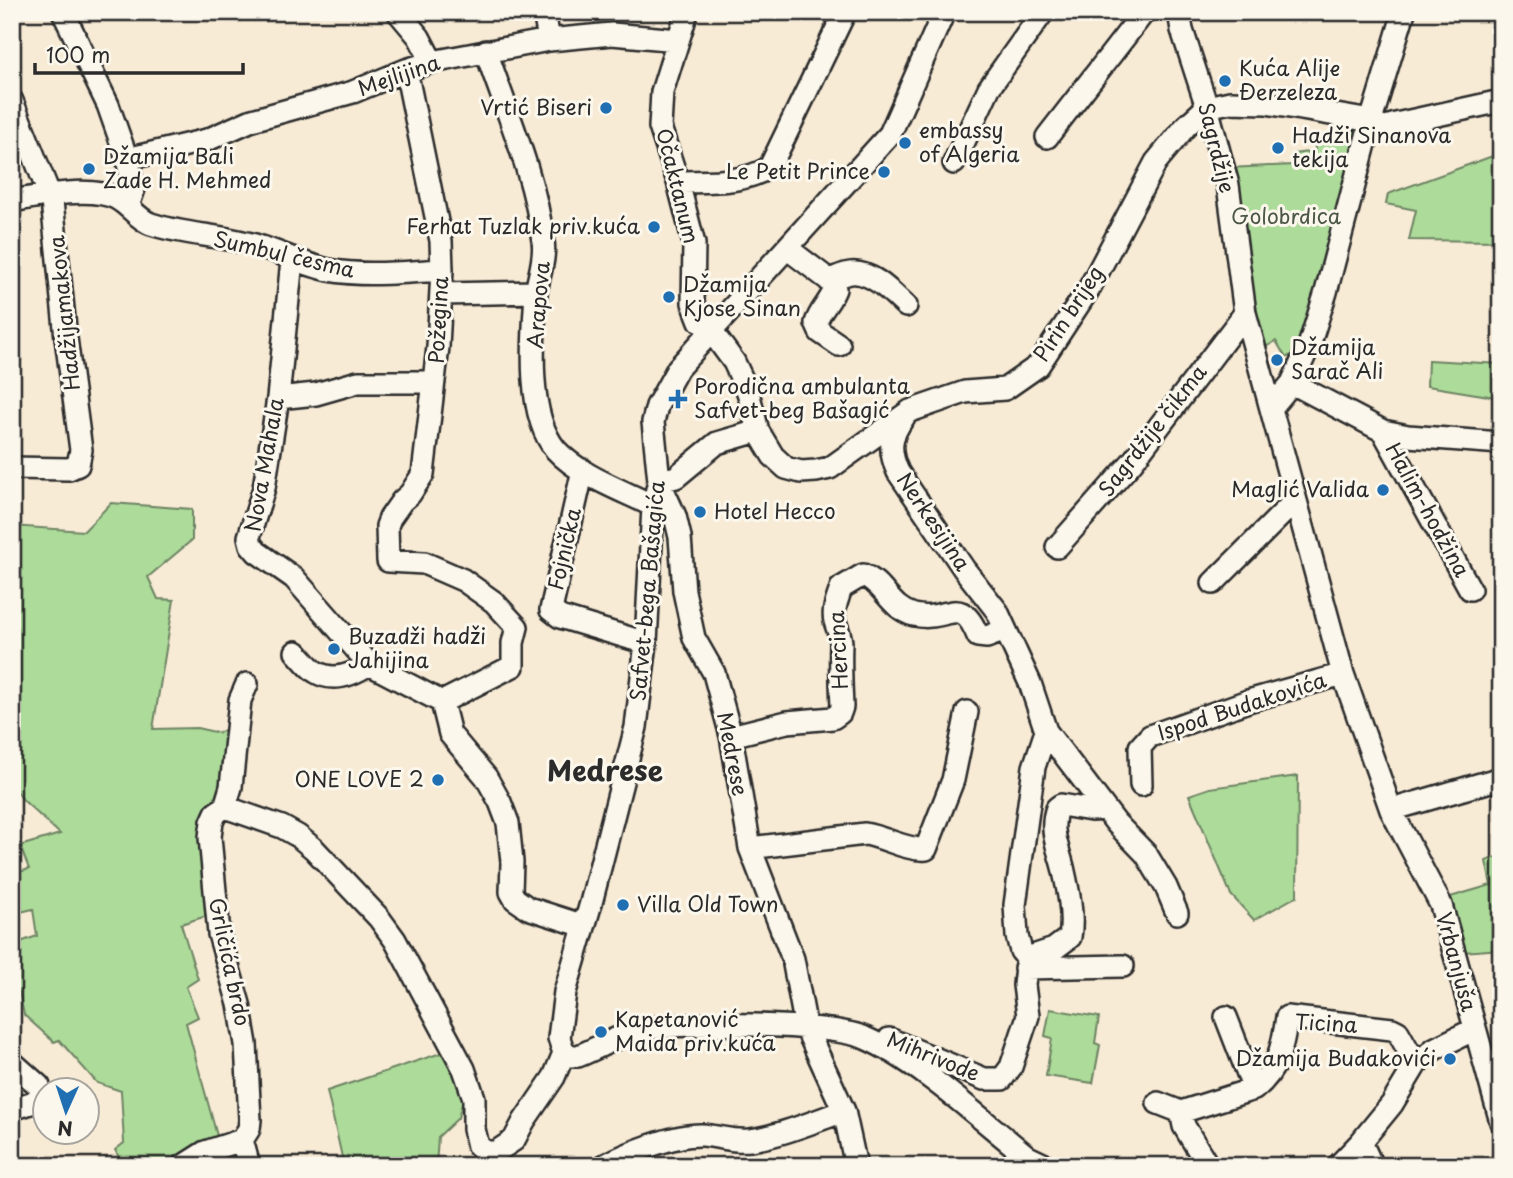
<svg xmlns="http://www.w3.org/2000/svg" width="1513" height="1178" viewBox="0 0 1513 1178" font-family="'Playpen Sans',sans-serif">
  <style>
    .green { fill: #addb9a; stroke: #6c8362; stroke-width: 2 }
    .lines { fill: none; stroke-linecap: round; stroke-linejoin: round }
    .minor-casing { stroke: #2b2b2b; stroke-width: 26 }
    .minor { stroke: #fbf7ec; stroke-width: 21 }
    .poi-dot { fill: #1f6fb2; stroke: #fbf7ec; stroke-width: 2.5 }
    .labels { text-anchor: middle; stroke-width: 6; stroke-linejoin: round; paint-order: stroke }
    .poi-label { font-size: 21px; fill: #2b2b2b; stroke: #fbf7ec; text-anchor: start }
    .street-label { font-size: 21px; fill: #2b2b2b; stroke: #fbf7ec }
    .park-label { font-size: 21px; fill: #4c5747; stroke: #fbf7ec }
    .district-label { font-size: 28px; font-weight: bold; fill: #2b2b2b; stroke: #fbf7ec }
  </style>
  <rect width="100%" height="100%" fill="#f8ebd6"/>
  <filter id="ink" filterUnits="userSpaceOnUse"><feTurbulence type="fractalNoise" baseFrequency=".0143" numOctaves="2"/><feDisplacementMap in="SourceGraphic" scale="14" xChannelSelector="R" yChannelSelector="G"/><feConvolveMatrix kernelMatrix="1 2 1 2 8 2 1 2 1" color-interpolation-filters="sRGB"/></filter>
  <g filter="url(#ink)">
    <path class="green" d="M1337,119L1360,125L1326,271L1291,367L1288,361L1291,360L1289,356L1286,358L1276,341L1259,351L1228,168L1293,165L1294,154L1315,151L1314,137H1335Z
      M1501,153V241L1409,240L1416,210L1386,204L1388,194Z
      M1428,360L1501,364V398L1427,386Z
      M111,503L192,509V540L148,577L158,599L174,600L153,729L197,728L219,733L230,727L210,915L181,924L198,979L186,987L198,1017L186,1023L219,1143L175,1166H124L115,1150L124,1143L121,1091L97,1083L59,1040L54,1042L24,1015L19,992L12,991V945L37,936L33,909L12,914V874L29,869L20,846L60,834L23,800L12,784V526L84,531Z
      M1298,776L1297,896L1254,920L1231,895L1189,795L1210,788Z
      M1501,855V949L1463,952L1447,898L1491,885L1486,861Z
      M1050,1009L1099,1017L1095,1043L1100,1045L1093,1083L1046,1076L1052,1038L1045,1036Z
      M447,1051L464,1097L458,1118L438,1137L436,1166H344L327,1091Z"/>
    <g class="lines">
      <g class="minor-casing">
        <path id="minor" d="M63,12L108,105L127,159L134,189L128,206
          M398,12L419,37L432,62
          M544,12L549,40
          M687,12L662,92L660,127L678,182L694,244L693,303L700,321L712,332L734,362L748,392L758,431
          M1179,12L1182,30L1207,107L1228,185L1245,313L1343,674L1391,810L1441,905L1501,1122
          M486,51C507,113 535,176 543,241C546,258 538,277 536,294C533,337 526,415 556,450C580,476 622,490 653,506
          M406,70L441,241L442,270L438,347L423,474L410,494L402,501L390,518L387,526L388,561L424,563L463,580L494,602L517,627L513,643V666L442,702
          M12,101L52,201L66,338L81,450L78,465L69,469L12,468
          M1368,132L1396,124L1501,101
          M1047,137L1144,12
          M127,159L207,140L252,120L353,92L406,70L432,62L549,40L612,34L678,40
          M954,163L989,88L1043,12
          M678,182C710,181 742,184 770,167L845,12
          M12,201C40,196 90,186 116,198C130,205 137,219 151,224C182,234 215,235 247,243C275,249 300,264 329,270C365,277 405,272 442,270
          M788,249L829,280L835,289C830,302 820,310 816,323L820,332L839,345
          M292,260L278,398L264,488L249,537L251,545L257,552L294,578L369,664L442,702
          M829,280C835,278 843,274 850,273C871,270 892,293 906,306
          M441,294L536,292
          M1292,383L1383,431L1408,436L1501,443
          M278,398L316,394L358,382H434
          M1271,408L1292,383L1309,346L1326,292L1371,121L1404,12
          M904,417C890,436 888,450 898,472L964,569L997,611L1030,683L1046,731L1116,823L1146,854L1166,887L1177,913
          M1383,431L1470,589
          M583,470L551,610L560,617L646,643
          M659,481L676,477L717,443L758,431L773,456L786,468L801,472L816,471L830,468L910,411L965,392L1005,389L1038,366L1090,287L1156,162L1186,126L1207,107L1230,102L1266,103L1371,121
          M659,481L675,516L680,537L684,591L694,638L714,673L731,736L750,848L793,959L806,1028L844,1111L856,1166
          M1057,547L1133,461L1245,313
          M1213,583L1295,501
          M296,652C302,658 309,668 316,672C334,683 354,674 369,664
          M442,702L450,734L486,777L500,802L508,823L512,862L511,892L515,899L528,908L584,926
          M1046,731L1034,767L1015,905L1017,936L1021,951L1027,958L1054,949L1070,937C1074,915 1068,889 1063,867C1058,847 1049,829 1057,808L1061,805L1091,810L1105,809
          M731,736L787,722L833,718L840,713L842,707C841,685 840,665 841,644C841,635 837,629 835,621C832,610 838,599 841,588L863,575C884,583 890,609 914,615C948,623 960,592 978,636L987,637L1005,630
          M1141,785L1140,747L1150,736L1248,701L1343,674
          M225,807L282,827L298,836L314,849L379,918L395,940L464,1069L474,1098V1129L478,1146L486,1152H496L514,1140L524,1121L554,1077L564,1053L559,1038L565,992L591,903L636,727L646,643L653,506L659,481L653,422L657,406L678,368L890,134L944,12
          M1391,810L1501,778
          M750,848L865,834C884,837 909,851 926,849L953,780L967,712
          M1025,968L1123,966
          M1226,1017L1254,1089
          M889,1039L984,1079H1002L1011,1067L1028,1016L1024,985L1027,958
          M564,1053L570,1056H578C600,1047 619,1035 642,1030C678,1021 833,1023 865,1038C920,1062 980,1119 1028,1157L1047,1166
          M12,1062L39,1086L40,1095L34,1102L12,1109
          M1158,1103L1181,1112L1184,1126L1208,1166
          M1181,1112L1254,1089C1278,1071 1283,1045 1287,1017L1392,1029L1398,1032L1416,1064
          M242,1140L249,1166
          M1361,1142L1372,1166
          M183,1166L205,1152L242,1140L249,1129L250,1120L246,1044L239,1004L219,934L210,837L212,822L216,813L225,807L231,787L240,700L247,684
          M603,1166C628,1153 674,1134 702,1135C718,1136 733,1142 750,1140C780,1136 815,1121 844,1111
          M1338,1166L1361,1142L1392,1104L1416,1064L1434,1049L1475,1029"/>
      </g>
      <use href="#minor" class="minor"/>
    </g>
  </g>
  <g class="poi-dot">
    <circle cx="1225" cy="81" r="7"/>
    <circle cx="606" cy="108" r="7"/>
    <circle cx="905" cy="143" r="7"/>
    <circle cx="1278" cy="148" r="7"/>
    <circle cx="89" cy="169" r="7"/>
    <circle cx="884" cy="172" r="7"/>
    <circle cx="654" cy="227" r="7"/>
    <circle cx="669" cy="297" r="7"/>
    <circle cx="1277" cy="360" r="7"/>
    <path d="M674.5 388.5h7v7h7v7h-7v7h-7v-7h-7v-7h7z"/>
    <circle cx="1383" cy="490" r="7"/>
    <circle cx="700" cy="512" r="7"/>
    <circle cx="334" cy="649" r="7"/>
    <circle cx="438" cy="780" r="7"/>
    <circle cx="623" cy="905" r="7"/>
    <circle cx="601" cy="1032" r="7"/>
    <circle cx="1450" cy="1059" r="7"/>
  </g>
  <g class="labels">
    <g class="poi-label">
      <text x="1239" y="76">Kuća Alije<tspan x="1239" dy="24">Đerzeleza</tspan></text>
      <text x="592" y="115" text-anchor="end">Vrtić Biseri</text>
      <text x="919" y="138">embassy<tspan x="919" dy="24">of Algeria</tspan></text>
      <text x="1292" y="143">Hadži Sinanova<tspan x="1292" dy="24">tekija</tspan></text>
      <text x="103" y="164">Džamija Bali<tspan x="103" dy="24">Zade H. Mehmed</tspan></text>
      <text x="870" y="179" text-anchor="end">Le Petit Prince</text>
      <text x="640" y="234" text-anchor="end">Ferhat Tuzlak priv.kuća</text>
      <text x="683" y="292">Džamija<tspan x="683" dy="24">Kjose Sinan</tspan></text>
      <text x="1291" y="355">Džamija<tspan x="1291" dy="24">Sarač Ali</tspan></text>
      <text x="694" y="394">Porodična ambulanta<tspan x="694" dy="24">Safvet-beg Bašagić</tspan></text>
      <text x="1369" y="497" text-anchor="end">Maglić Valida</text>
      <text x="714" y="519">Hotel Hecco</text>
      <text x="348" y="644">Buzadži hadži<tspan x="348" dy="24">Jahijina</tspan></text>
      <text x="424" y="787" text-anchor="end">ONE LOVE 2</text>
      <text x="637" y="912">Villa Old Town</text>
      <text x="615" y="1027">Kapetanović<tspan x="615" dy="24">Maida priv.kuća</tspan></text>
      <text x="1436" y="1066" text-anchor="end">Džamija Budakovići</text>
    </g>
    <g class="street-label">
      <text transform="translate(399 76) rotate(-19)" y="7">Mejlijina</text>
      <text transform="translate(1216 148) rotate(76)" y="7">Sagrdžije</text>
      <text transform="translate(677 186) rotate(76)" y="7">Očaktanum</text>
      <text transform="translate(284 255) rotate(13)" y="7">Sumbul česma</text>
      <text transform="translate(539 305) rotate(-85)" y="7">Arapova</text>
      <text transform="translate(65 313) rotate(-96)" y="7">Hadžijamakova</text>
      <text transform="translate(1069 314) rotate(-57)" y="7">Pirin brijeg</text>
      <text transform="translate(439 320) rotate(-87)" y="7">Požegina</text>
      <text transform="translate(1153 431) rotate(-52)" y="7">Sagrdžije čikma</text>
      <text transform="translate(265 465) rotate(-80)" y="7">Nova Mahala</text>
      <text transform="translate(1427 510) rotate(61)" y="7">Halim-hodžina</text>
      <text transform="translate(933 522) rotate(56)" y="7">Nerkesijina</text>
      <text transform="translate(565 549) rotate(-77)" y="7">Fojnička</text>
      <text transform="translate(648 591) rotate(-85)" y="7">Safvet-bega Bašagića</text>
      <text transform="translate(839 650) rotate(-93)" y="7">Hercina</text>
      <text transform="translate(1242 707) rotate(-18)" y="7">Ispod Budakovića</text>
      <text transform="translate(732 754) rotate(79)" y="7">Medrese</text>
      <text transform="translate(229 962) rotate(78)" y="7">Grličića brdo</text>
      <text transform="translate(1456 962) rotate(75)" y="7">Vrbanjuša</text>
      <text transform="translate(1326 1024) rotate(3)" y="7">Ticina</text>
      <text transform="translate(933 1057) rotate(22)" y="7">Mihrivode</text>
    </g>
    <g class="park-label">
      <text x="1286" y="224">Golobrdica</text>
    </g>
    <g class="district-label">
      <text x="605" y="781">Medrese</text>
    </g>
  </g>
  <rect width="1513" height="1178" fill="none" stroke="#fbf7ec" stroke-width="42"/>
  <rect x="21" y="21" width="1471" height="1136" fill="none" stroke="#2b2b2b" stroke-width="2.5" filter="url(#ink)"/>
  <g transform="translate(66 1111) rotate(183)"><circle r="33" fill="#fbf7ec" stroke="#a8a59f" stroke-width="2"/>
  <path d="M0-5L12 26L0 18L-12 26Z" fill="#1f6fb2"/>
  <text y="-10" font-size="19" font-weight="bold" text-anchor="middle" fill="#2b2b2b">N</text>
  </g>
  <path d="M35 63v10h208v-10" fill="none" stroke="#2b2b2b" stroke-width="3.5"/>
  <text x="46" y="63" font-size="21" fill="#2b2b2b" stroke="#fbf7ec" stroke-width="5" paint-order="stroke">100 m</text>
</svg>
